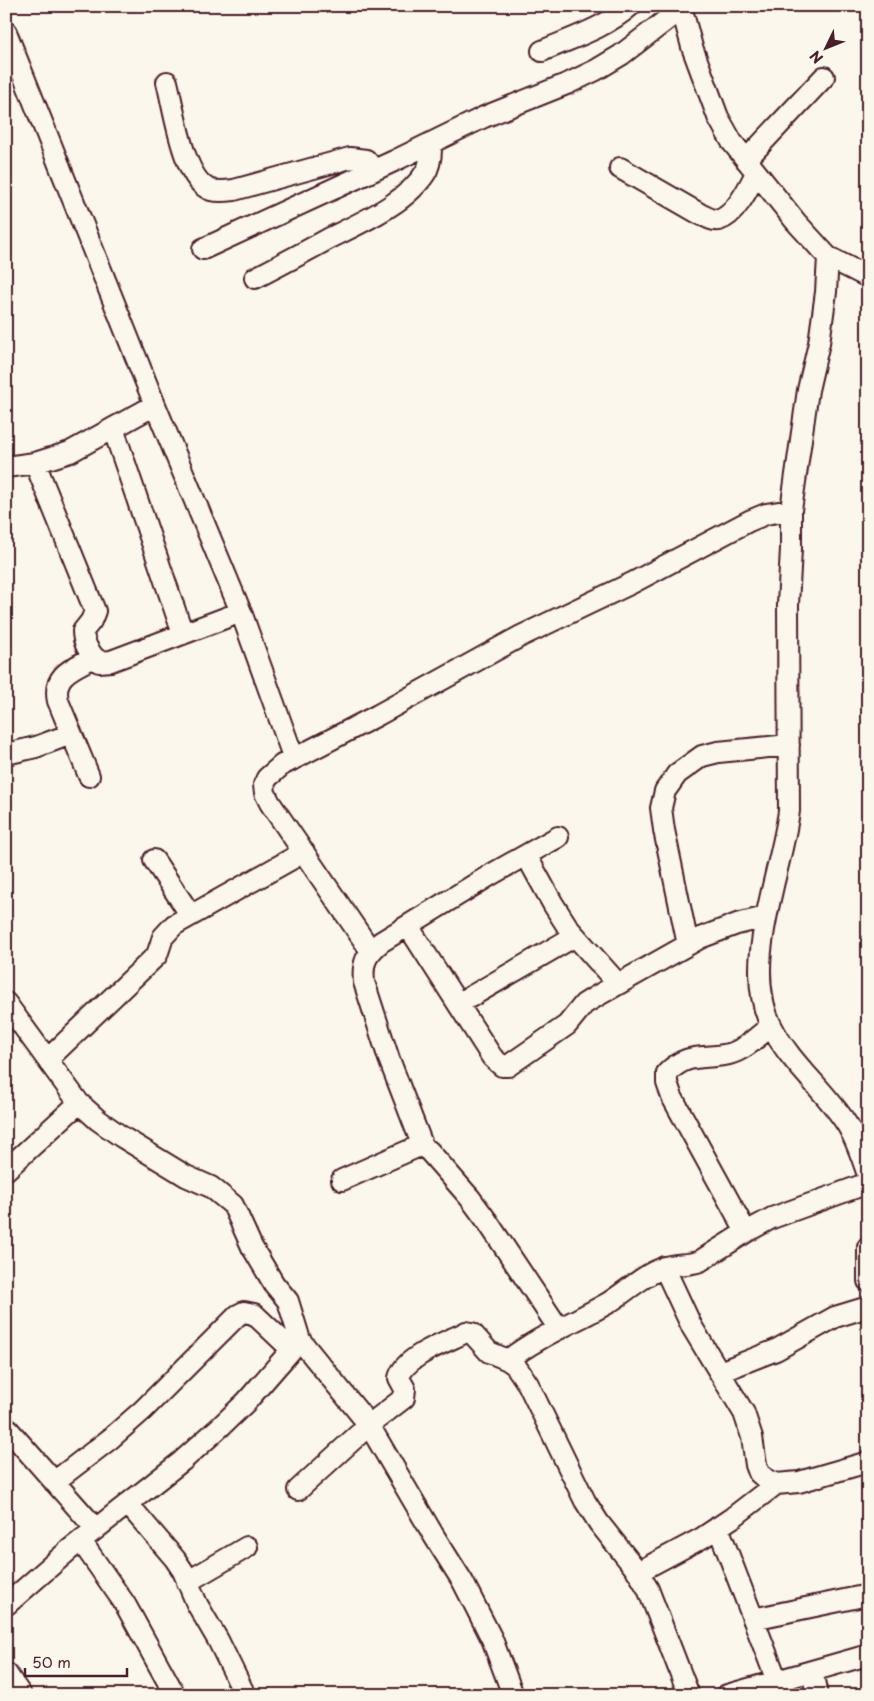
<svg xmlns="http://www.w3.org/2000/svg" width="874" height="1701" viewBox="0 0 874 1701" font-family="'Playpen Sans',sans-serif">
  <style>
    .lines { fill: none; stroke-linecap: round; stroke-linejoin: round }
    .minor-casing { stroke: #4a1f2b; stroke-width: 24 }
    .minor { stroke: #fbf7ec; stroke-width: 20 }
  </style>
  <rect width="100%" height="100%" fill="#fbf7ec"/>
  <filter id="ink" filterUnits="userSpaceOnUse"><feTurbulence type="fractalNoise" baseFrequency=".02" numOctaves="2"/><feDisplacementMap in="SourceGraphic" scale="10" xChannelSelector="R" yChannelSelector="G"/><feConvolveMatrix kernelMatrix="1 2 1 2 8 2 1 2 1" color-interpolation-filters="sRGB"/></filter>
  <g filter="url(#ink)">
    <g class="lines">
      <g class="minor-casing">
        <path id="minor" d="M681,6L692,47L718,117L732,142L796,222L828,257L868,277
          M6,32L155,405L241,612L294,759
          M542,51C572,38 605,28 630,6
          M167,82C174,108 183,181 211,190C219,192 227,191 234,190L350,158L366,160L374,170
          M746,160L824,77
          M620,168L700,214C706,217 713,221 719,220C736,215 749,187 756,173
          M203,249L394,161L484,117L569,83L596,70L621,55L682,8
          M828,257L826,292L819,343L808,390L791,510V549L788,605L789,811C781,875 740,966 772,1027C790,1063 824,1089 846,1123C856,1138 862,1158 868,1175
          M255,278C280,265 305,252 330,238C362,222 409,202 427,170C431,161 431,153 431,143
          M113,428L183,634
          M35,463L95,611L91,621L83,631C83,643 90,654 99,662L111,661L241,612
          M6,467L35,463L70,452L155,405
          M6,754L36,747L71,734
          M89,776L58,701C52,674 74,668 94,657
          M526,855L553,904L569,929L618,984
          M154,860L190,914
          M408,926L492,1057L502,1066H508L515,1061L567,1025L584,1004L597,996L700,938L737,924L766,917
          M688,945L664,830L661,808L665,791L677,774L702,756L718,752L789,745
          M371,951L270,803L265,793L264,785L267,778L282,765L378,715L521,636L632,583L749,521L766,514L791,510
          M6,1003L79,1103L98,1120L122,1137L186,1176L211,1187L233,1205L252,1247L274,1284L288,1301L300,1340L369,1425L434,1536L463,1582L492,1639L513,1695
          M458,1004L575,936
          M48,1059L157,955L163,937L174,925L304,852
          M423,1147L389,1059L364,982C362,962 366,955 381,942L492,874L558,837
          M6,1170L79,1103
          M342,1180L417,1147H423L429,1151L470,1198L487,1221L559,1329
          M746,1232L672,1097L667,1083V1073C689,1051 703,1060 729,1054C745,1050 758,1036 771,1026
          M868,1247V1281
          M664,1267L692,1327L744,1413L752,1437L756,1465L759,1473L767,1480L776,1484L799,1482L868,1462
          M508,1360C539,1336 575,1322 608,1303C626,1292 643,1275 663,1268C675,1263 688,1266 700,1261L746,1232L772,1218L868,1183
          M720,1372L776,1350L835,1317L868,1307
          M6,1427L96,1529
          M54,1482L110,1439L143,1410L238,1315L244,1312L254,1314L291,1349
          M298,1490L369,1425L404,1398L405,1389L399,1378C404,1356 447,1342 466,1332L472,1333L489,1352L508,1360L515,1365L528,1384L585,1501L599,1523L638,1572L648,1589L689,1695
          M128,1504L175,1559L183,1571L197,1604L218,1640L245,1695
          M718,1527L777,1681
          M81,1541L125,1604L175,1695
          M638,1572L702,1538L732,1518L776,1484
          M187,1582L247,1547
          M6,1605L69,1550L182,1461L220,1427L246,1402L300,1340
          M753,1619L868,1595
          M812,1671L817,1695
          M6,1673L21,1695
          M727,1695L868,1655"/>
      </g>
      <use href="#minor" class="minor"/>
    </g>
  </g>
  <rect width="874" height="1701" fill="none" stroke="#fbf7ec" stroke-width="25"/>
  <rect x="12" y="12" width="849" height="1676" fill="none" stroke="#4a1f2b" stroke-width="2" filter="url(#ink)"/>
  <g transform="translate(826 48) rotate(227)" stroke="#fbf7ec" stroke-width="4" paint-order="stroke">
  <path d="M0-4L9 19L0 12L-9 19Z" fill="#4a1f2b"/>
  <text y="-8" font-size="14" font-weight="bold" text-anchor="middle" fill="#4a1f2b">N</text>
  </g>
  <path d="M25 1668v8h102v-8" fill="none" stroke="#4a1f2b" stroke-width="2.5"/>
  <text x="32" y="1668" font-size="15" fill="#4a1f2b" stroke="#fbf7ec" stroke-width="4" paint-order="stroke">50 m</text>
</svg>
